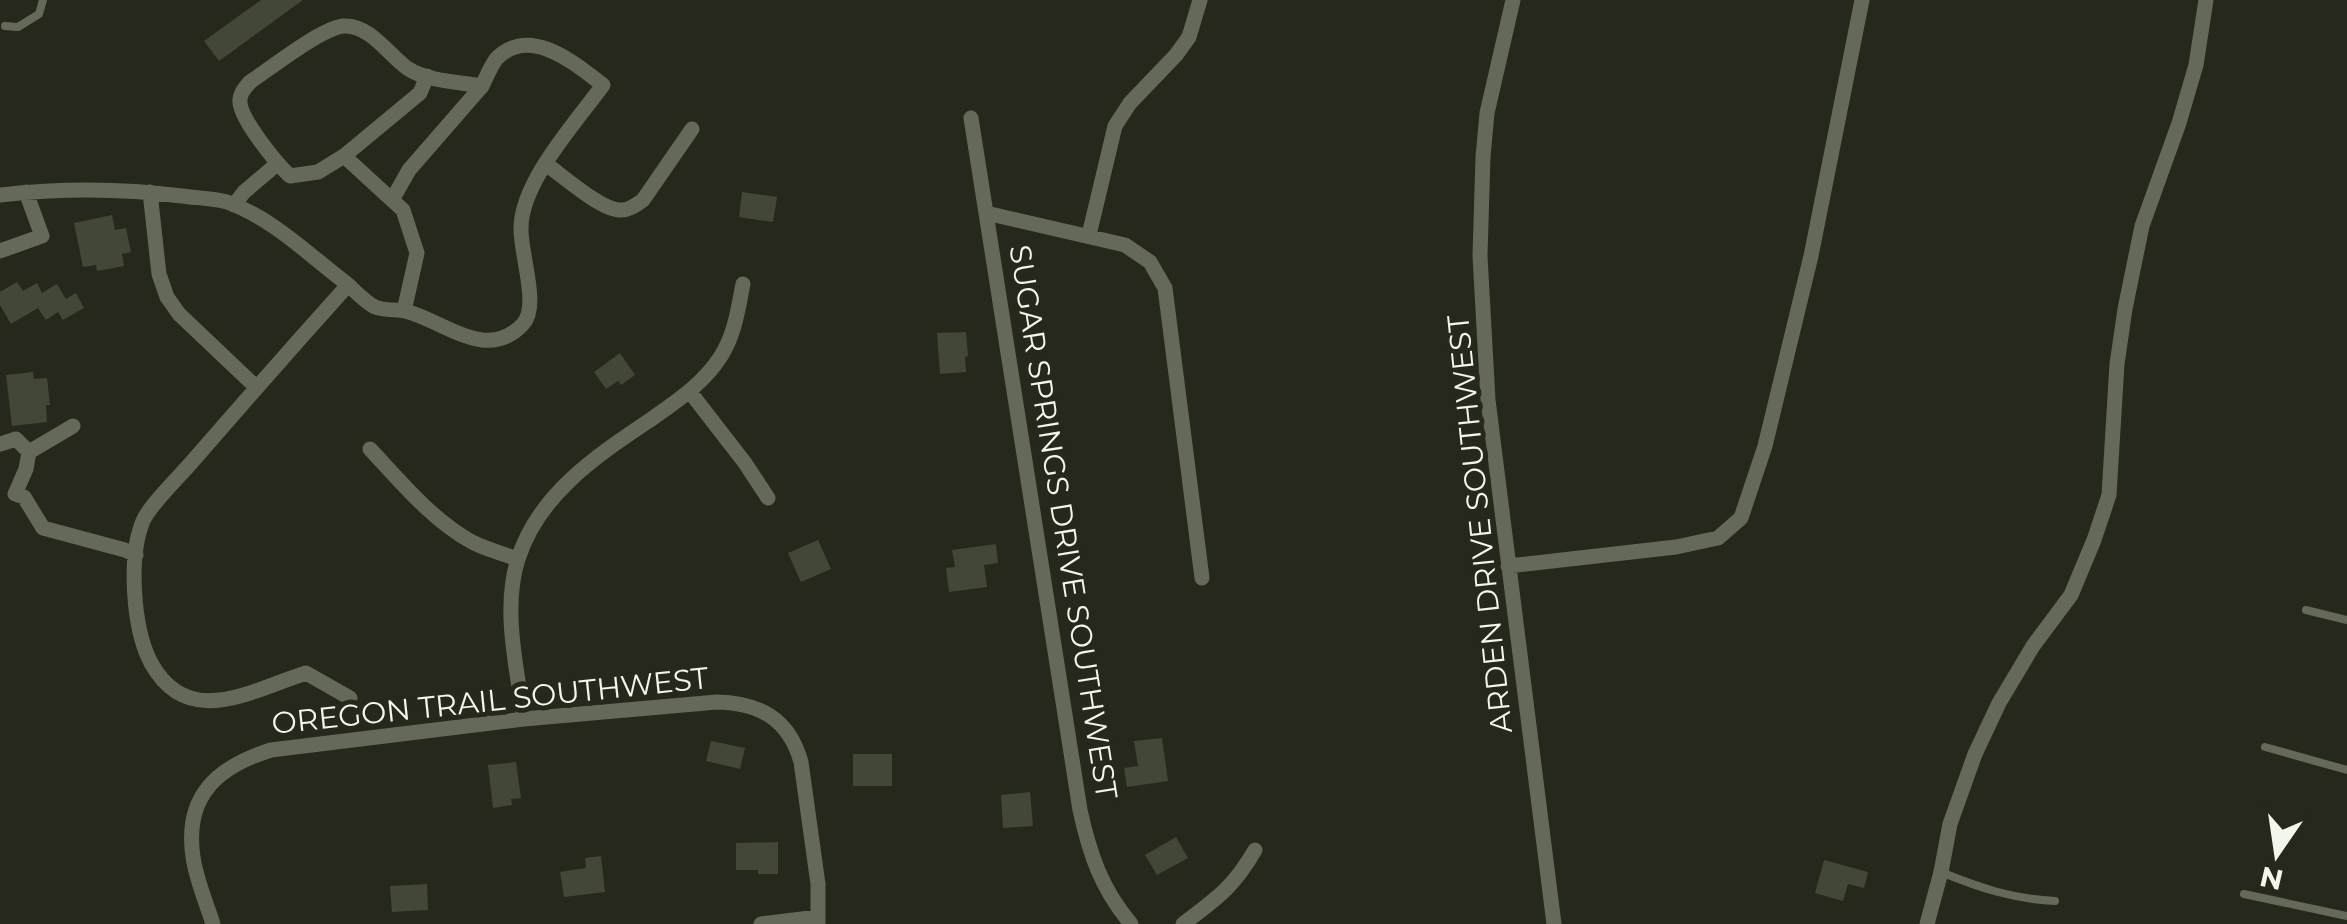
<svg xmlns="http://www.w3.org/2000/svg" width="2347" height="924" viewBox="0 0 2347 924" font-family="Montserrat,sans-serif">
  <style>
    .building { fill: #434738 }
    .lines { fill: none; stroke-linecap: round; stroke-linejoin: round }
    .service { stroke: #646959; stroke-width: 8 }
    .minor { stroke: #646959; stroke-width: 15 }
    .labels { text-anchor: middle; stroke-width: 10; stroke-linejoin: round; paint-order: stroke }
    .street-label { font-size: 30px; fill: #f3f6ed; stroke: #25281b }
  </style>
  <rect width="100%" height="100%" fill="#25281b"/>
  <path class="building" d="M261,0H303L219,61L204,41Z
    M742,192L777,197L773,222L739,217Z
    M112,215L115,230L126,228L131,252L122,254L124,266L97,271L96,265L83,267L74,223Z
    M17,282L23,291L37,283L42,293L57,284L66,299L76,293L84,308L63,320L58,312L46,320L38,308L11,324L0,305V292Z
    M966,332L968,356L965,357L966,372L940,374L937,333Z
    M620,353L635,375L621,385L618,381L606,389L594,372Z
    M33,372L34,379L47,378L50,405H46L47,422L12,426L6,375Z
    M818,540L831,569L801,582L788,553Z
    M996,544L998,563L984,565L987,587L949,592L946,568L955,567L952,550Z
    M1162,738L1168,781L1127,787L1124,768L1138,766L1134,741Z
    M711,741L745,748L740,769L706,761Z
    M853,754H892V786H853Z
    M516,762L521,798L511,799L512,805L493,808L488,765Z
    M1030,792L1033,826L1003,828L1001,795Z
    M1176,837L1188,858L1157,875L1145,855Z
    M778,842V874H758V870H736V843Z
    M601,856L605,892L564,897L560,872L586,868L585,858Z
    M1824,860L1868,872L1864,888L1848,884L1843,901L1815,893Z
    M427,884L428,910L392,912L390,886Z"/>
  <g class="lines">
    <path class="service" d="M5,26L18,27L39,14L43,0
      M2306,610L2347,620
      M2265,747L2347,770
      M1941,872C1980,888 2013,899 2055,901
      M2244,894L2347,916"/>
    <path class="minor" d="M1513,0L1487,113L1483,157L1480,256L1488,400L1554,924
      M971,118L1080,810C1090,855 1101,888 1131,924
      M344,156L420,93L427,76
      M546,164C563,176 603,212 622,210C630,210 637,204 643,200L692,129
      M150,192L159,274L167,297L179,314L256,387
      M0,195C61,188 121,188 182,196C196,198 213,198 227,202C272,218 309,255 346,283C354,290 365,302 375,307C384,311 396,309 405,311C445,321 487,363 523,324C540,306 520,253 521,228C521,182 576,122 603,85C575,64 531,25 497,58C491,65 486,78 482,86C459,82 426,81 407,68C388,54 369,24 343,26C320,29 271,68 250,82C244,89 239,94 240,103C242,121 276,163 290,176L318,172L344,156L403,210L417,253L404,311
      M392,200L409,170L482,86
      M234,205L244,192L277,164
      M986,213L1125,245L1150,262L1165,288L1202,578
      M1089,235L1115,126L1130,103L1176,55L1189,37L1200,0
      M0,251L42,236L26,192
      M348,285C295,344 243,403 191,463C179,477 149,506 143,521C128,557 133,629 151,663C188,730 250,691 306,673L350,698
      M690,392L745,463L768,498
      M0,444L16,439L29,452L26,469L15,494
      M370,449C401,482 432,520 472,542C486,549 503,554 518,559
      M29,452L73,426
      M15,494L24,497L43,528L125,550L136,555
      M1508,566L1676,547L1718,538L1741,518L1765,446L1811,256L1862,0
      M524,719C517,669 502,609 518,559C539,493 598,455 653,418C678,400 704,383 721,356C735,334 738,309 743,284
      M213,924C206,902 196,879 193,857C184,796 217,767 271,750L524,719L717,702C760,703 789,719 801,762L818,884V924
      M761,924L818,917
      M1183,924C1217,898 1233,888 1255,850
      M1927,924L1941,872L1950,824L1975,754L1999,703L2033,646L2071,595L2094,540L2109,495L2117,364L2125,309L2142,226L2179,123L2196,65L2206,0"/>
  </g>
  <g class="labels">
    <g class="street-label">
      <text transform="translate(1063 522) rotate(81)" y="10">SUGAR SPRINGS DRIVE SOUTHWEST</text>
      <text transform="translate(1480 524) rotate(-96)" y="10">ARDEN DRIVE SOUTHWEST</text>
      <text transform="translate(490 701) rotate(-6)" y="10">OREGON TRAIL SOUTHWEST</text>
    </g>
  </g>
  <g transform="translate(2277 854) rotate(193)" stroke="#25281b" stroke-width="8" paint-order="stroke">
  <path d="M0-8L18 38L0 25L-18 38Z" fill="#f3f6ed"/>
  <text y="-15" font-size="28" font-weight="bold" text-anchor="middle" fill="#f3f6ed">N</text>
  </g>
</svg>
